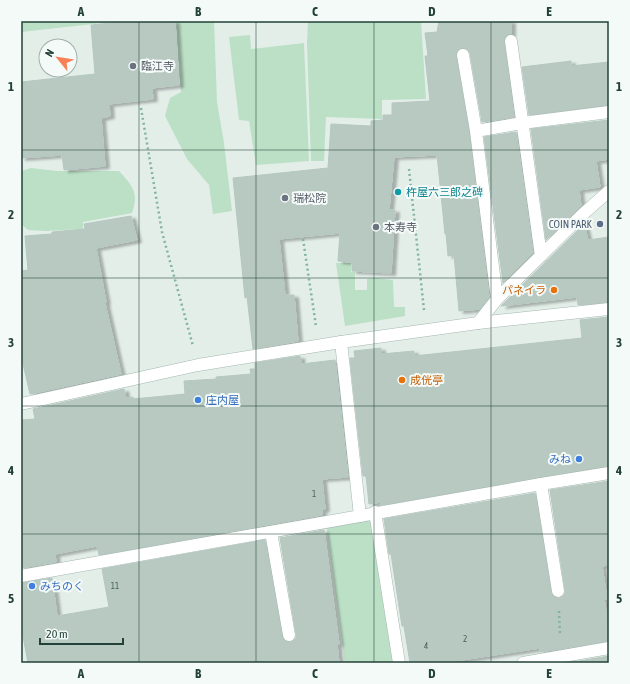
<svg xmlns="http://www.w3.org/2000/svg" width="630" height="684" viewBox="0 0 630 684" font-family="'Asap Condensed','Noto Sans JP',sans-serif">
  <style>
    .green { fill: #bbe0c5 }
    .building { fill: #b8c9c2; stroke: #b5c8c0; filter: url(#shadow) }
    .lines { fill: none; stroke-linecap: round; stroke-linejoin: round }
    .lane-casing { stroke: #a5b7b0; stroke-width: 13 }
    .street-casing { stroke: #a5b7b0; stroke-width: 13 }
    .path { stroke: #82b3a4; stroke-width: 2.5; stroke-dasharray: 2 3; stroke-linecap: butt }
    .lane { stroke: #fff; stroke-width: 12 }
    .street { stroke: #fff; stroke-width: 12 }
    .grid { fill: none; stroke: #224138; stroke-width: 1; stroke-opacity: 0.55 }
    .worship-dot { fill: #6b7280; stroke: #f4faf7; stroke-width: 1.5 }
    .culture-dot { fill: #0f9aa8; stroke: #f4faf7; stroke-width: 1.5 }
    .service-dot { fill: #5c6f8a; stroke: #f4faf7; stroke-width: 1.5 }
    .food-dot { fill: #e8710a; stroke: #f4faf7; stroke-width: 1.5 }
    .shop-dot { fill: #3f7fe0; stroke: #f4faf7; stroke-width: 1.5 }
    .labels { text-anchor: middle; stroke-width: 4; stroke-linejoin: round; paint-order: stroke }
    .number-label { font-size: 9px; fill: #48635a }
    .worship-label { font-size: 11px; fill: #5b616d; stroke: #f4faf7; text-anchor: start }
    .culture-label { font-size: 11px; fill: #0d838f; stroke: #f4faf7; text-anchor: start }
    .service-label { font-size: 11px; fill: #4e5e75; stroke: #f4faf7; text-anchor: end }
    .food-label { font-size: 11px; fill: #c56008; stroke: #f4faf7; text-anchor: end }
    .shop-label { font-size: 11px; fill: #366cbe; stroke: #f4faf7; text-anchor: start }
    .neatline { fill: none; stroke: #224138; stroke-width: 1.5 }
    .grid-label { font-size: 13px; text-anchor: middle; font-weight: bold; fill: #224138 }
  </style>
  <defs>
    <filter id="shadow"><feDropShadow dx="4.5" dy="2.5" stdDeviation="1" flood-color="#0004"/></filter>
  </defs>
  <rect width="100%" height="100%" fill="#e3eee9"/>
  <path class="green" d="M21,21H120L21,32Z
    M176,21H214L217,102L224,143L232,211L213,214L209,185L187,159L165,116L170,98L181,92Z
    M308,21H421L426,99L382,100V119L326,117L324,161H311L307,43Z
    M250,35L251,49L304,43L309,161L256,165L249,121L239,120L229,37Z
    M31,168L57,171H119C133,186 139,193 132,213L83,222V229L46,231L28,230L21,224V171Z
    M336,263H351V272H355V290H367V279L376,278L393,280L394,307H405V316L345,326Z
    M375,512L399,663H345L326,522Z"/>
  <path class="building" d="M127,21H175L179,85L152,88L153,99L109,104L110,116L101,118L105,166L64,170L62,155L21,158V82L95,74L91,25Z
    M439,21H511V34L506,35L504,42L514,117L482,122L470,53L466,48H461L458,50L456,56L469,132L489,297L480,309L459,311L454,255L448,256L446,234H445L437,155L394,157L389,210H395L391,273L352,271V262L338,261L340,233L279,239L285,295H294L298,341L253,349L247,297L245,298L233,178L328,168L331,124L371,126V121L383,120V115H392V103L430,101L425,56H428L425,33L437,32Z
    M571,61V66L609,62V105L529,115L522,67Z
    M609,120V159L596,161L600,187L579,190L581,206L546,240L531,129Z
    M516,132L533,253L503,283L484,137Z
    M131,216L137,240L96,248L106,302L105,303L121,374L30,394L21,355V271L28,270L25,236L52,234V232L85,229L84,224Z
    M584,224L588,240L609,237V302L578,305L577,297L501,306Z
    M609,317V466L381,505V502L369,504L366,476H363L350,358H355L354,351L381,348V354L414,351V356L582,338L580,320Z
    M300,356L301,364L335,360L348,477L322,479L325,509L322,510V515L99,555L97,546L55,554L56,562L21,568V420L35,419L33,409L124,389L126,398L133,397V399L185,394L184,381L216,379V377L251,374L250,369H255V363Z
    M609,481V565L602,566L607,599H604L609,627V641L540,652V648L442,663H410L404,626H402L391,554H389L384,519L535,493L551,592L555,598H560L565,594V590L550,490Z
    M324,530L339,644H337L339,663H264L263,660L239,663H28L21,626V583L52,578L57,616L109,607L102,569L265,540L282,636L286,642H291L296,638V634L280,538Z
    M609,656V663H567Z"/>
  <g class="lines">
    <g class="lane-casing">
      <path id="lane" d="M511,41L541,256
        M463,55L476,131L497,299
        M476,131L522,123L609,112
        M478,323L497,299L583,214L609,191
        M341,342L360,516
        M541,484L558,591
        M375,512L399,663
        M271,532L289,635
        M523,663L609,648"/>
    </g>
    <g class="street-casing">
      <path id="street" d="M21,404L198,365L341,342L478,323L609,309
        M21,576L541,484L609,473"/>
    </g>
    <path class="path" d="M141,108L162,232L193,346
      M409,169L424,310
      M303,239L316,326
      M559,611L560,636"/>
    <use href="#lane" class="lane"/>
    <use href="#street" class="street"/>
  </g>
  <path class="grid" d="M139,21V663M256,21V663M374,21V663M491,21V663M21,150H609M21,278H609M21,406H609M21,534H609"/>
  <g class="worship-dot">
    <circle cx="133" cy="66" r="4"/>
    <circle cx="285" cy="198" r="4"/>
    <circle cx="376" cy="227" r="4"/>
  </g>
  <circle class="culture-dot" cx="398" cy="192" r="4"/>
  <circle class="service-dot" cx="600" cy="224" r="4"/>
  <g class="food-dot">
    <circle cx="554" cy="290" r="4"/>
    <circle cx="402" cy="380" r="4"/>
  </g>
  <g class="shop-dot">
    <circle cx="198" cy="400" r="4"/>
    <circle cx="579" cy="459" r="4"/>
    <circle cx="32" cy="586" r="4"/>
  </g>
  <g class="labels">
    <g class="number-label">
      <text x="314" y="497">1</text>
      <text x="115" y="589">11</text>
      <text x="465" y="642">2</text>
      <text x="426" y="649">4</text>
    </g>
    <g class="worship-label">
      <text x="141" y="70">臨江寺</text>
      <text x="293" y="202">瑞松院</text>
      <text x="384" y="231">本寿寺</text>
    </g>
    <g class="culture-label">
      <text x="406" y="196">杵屋六三郎之碑</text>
    </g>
    <g class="service-label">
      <text x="592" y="228">COIN PARK</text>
    </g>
    <g class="food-label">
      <text x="546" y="294">パネイラ</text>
      <text x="410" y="384" text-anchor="start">成侊亭</text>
    </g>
    <g class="shop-label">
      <text x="206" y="404">庄内屋</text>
      <text x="571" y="463" text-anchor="end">みね</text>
      <text x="40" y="590">みちのく</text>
    </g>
  </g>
  <rect width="630" height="684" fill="none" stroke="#f4faf7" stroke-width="44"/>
  <g transform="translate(58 58) rotate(300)"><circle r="19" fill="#f4faf7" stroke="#a0b0ab"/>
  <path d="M0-3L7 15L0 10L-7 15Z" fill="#f97f56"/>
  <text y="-6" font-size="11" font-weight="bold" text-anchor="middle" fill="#224138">N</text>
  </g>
  <path d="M40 638v6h83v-6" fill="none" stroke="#224138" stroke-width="2"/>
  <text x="46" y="638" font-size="12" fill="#224138" stroke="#f4faf7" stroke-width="3" paint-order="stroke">20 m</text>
  <rect x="22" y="22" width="586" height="640" class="neatline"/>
  <g class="grid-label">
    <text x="81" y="16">A</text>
    <text x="198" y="16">B</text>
    <text x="315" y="16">C</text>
    <text x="432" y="16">D</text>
    <text x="549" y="16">E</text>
    <text x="11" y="91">1</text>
    <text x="619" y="91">1</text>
    <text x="11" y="219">2</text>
    <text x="619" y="219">2</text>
    <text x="11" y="347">3</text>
    <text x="619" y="347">3</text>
    <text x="11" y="475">4</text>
    <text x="619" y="475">4</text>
    <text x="11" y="603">5</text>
    <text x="619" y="603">5</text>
    <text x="81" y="678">A</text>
    <text x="198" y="678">B</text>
    <text x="315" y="678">C</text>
    <text x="432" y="678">D</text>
    <text x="549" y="678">E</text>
  </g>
</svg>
